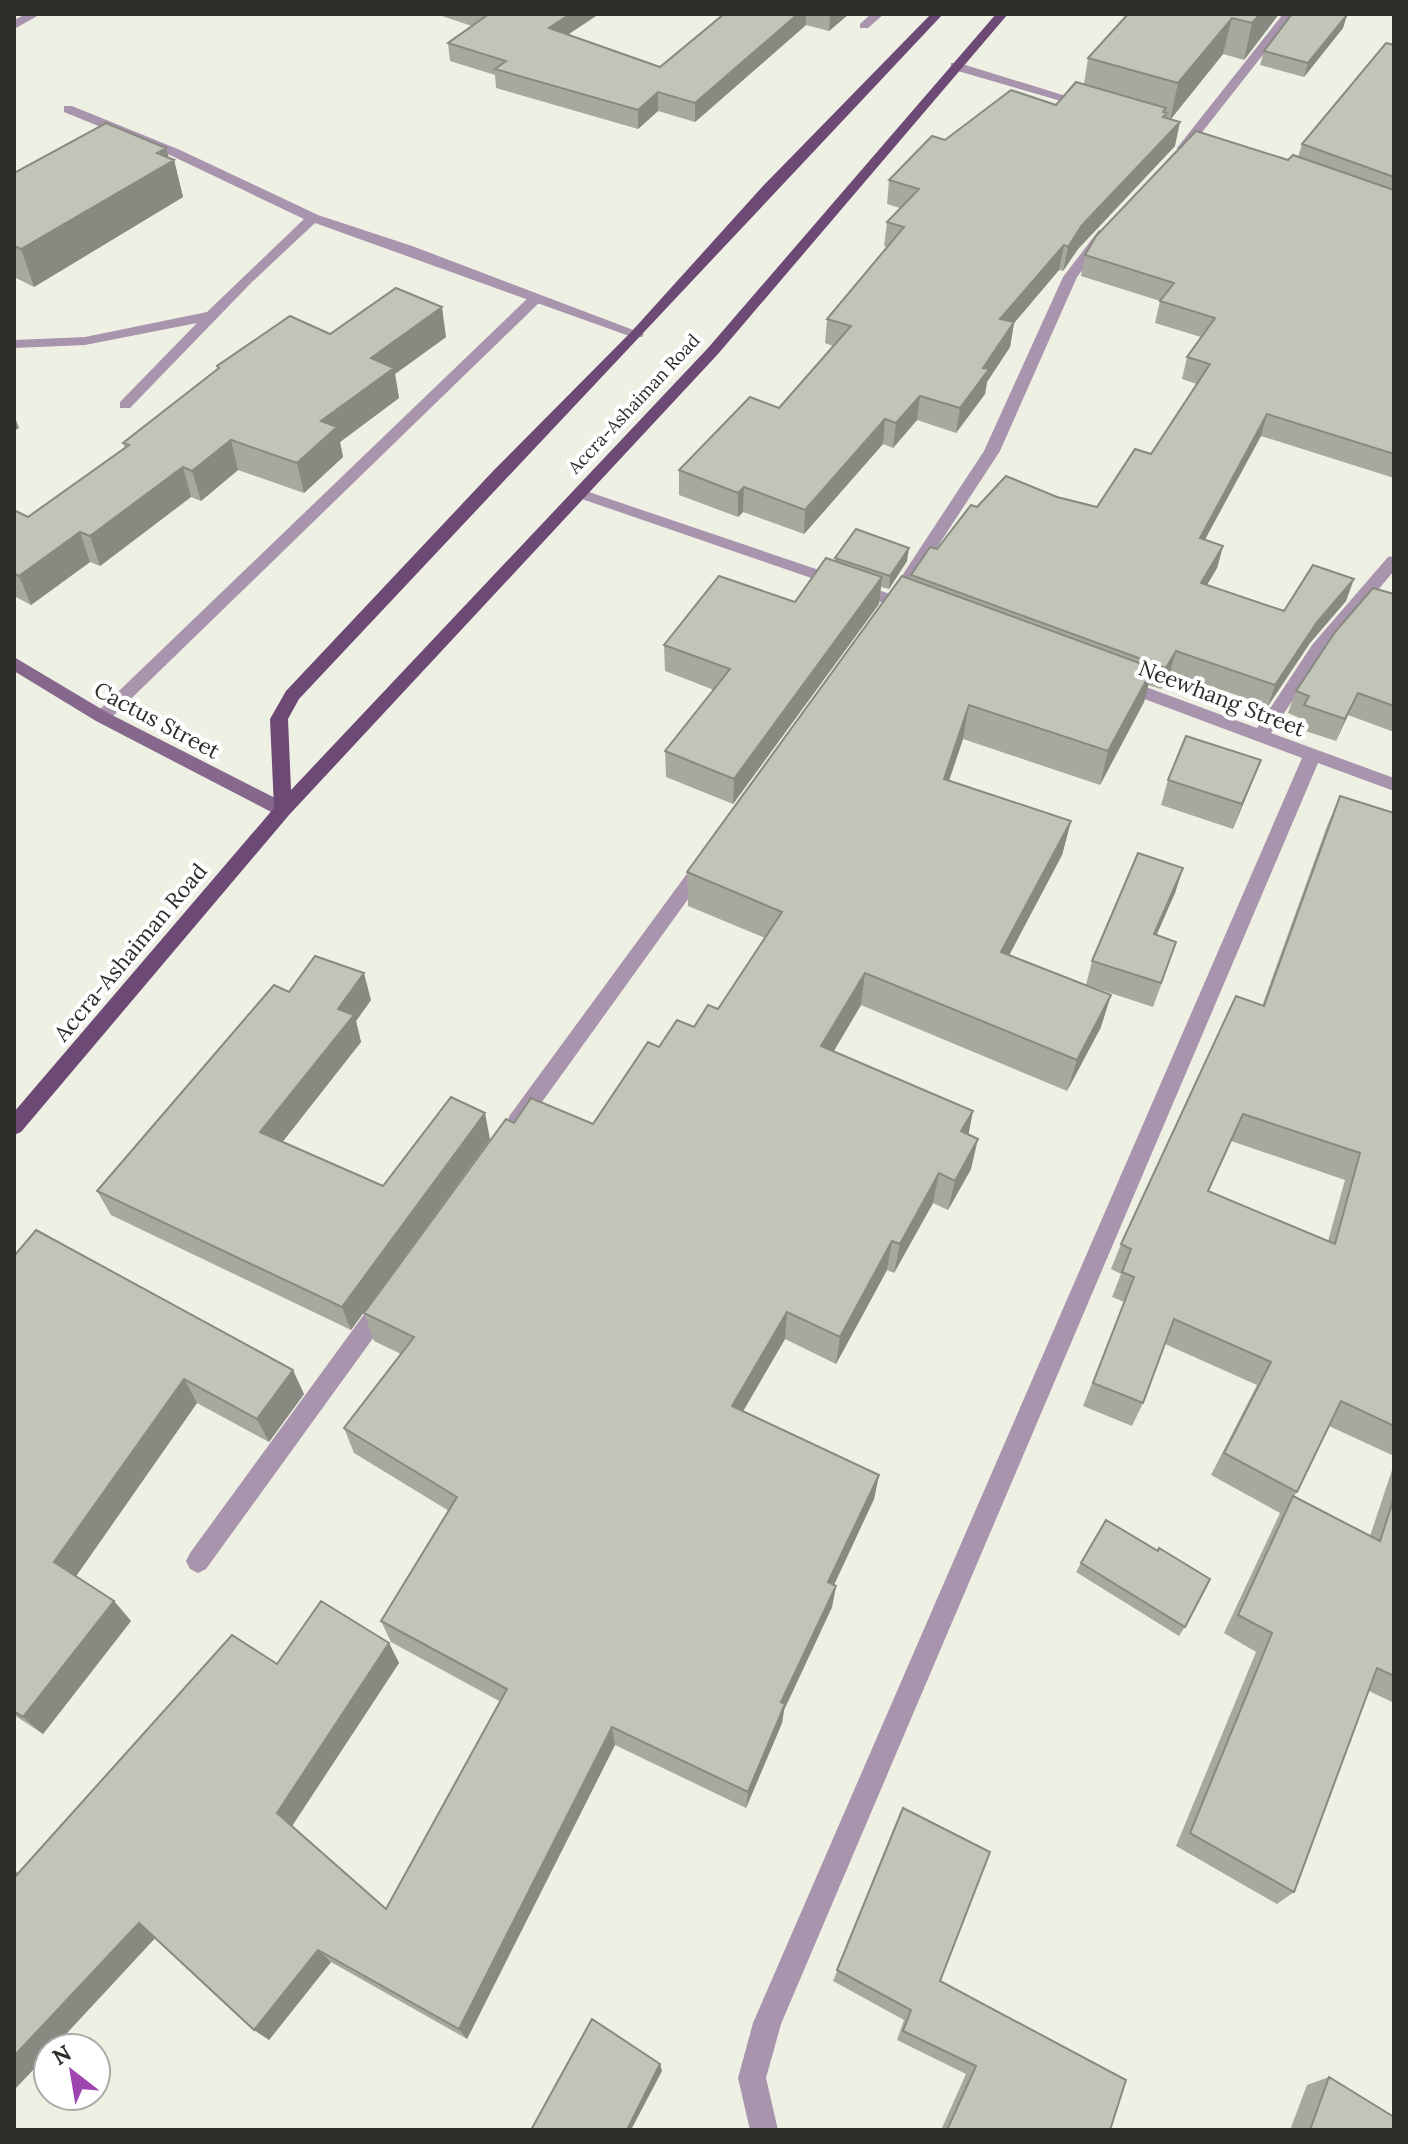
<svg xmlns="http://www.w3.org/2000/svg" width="1408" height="2144" viewBox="0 0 1408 2144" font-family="Lora,serif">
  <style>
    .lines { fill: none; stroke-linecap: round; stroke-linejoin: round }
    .lane { fill: #a994ad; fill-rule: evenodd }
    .street { fill: #a994ad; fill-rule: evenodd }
    .secondary { fill: #86688d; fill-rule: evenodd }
    .primary { fill: #6d4975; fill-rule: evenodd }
    .wall { fill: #a8a99e; fill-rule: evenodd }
    .shaded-wall { fill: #888981 }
    .building { fill: #c3c4b8; stroke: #888981; stroke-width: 2; fill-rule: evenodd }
    .labels { text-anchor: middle; stroke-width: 8; stroke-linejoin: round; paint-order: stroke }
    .far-street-label { font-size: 18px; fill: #2e2e29; stroke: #fff }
    .street-label { font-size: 22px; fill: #2e2e29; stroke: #fff }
  </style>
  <rect width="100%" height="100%" fill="#eff0e4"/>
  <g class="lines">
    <path class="lane" d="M871,14H884L868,28H860V24Z
      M536,294L543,298L541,301L108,721H96L93,717L96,713L531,295Z"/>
    <path class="street" d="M26,14H41L14,29V20Z
      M1283,14H1295L1185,154H1177V148Z
      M951,63H959L1095,105L1085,108L951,69Z
      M64,106H72L180,150L318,215L412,246L644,334L642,337H632L315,223L252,282L130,408H120V402L197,323L85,345L14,348V340L85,337L207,312L304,219L172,156L64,112Z
      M1099,230L1111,233L1077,277L1000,451L904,598L913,601V609H901L576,497L573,494L576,491H586L890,594L984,451L1063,277Z
      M1394,556V571L1324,653L1271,733L1394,778V791L1318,763L781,2024L766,2078L778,2130H750L738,2078L753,2023L1302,758L1115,688L1113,684L1121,678L1127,680L1257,728L1312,645L1388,557Z
      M703,858L712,865L709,870L524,1127L517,1130L510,1127L507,1121L510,1115L697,860Z
      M384,1295L392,1298L395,1305L392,1312L206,1569L198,1573L190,1569L186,1561L190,1553L376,1298Z"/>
    <path class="secondary" d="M14,657L108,713L289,805L292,810L283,817L277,815L96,721L14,671Z"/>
    <path class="primary" d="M931,14H943L299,699L288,719L291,790L708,348L996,14H1008L718,354L289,815L21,1132L14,1135V1112L274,808L270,719L286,691L495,469L632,331L763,186Z"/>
  </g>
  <path class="wall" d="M436,14H599L568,34L660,67L724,14H849L829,31L806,25L695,122L658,111L638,129L496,88L495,75L450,61L448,43L472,26Z
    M1128,14H1279L1244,60L1223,54L1171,119L1175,146L1078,249L1063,271L1059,270L1014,323L1010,347L987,382L985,394L956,433L917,420L893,448L883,444L804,534L743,512L738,517L679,495V470L779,408L833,346L825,343L827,319L887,247L884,246L887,222L900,208L887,204L889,180L945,140L1056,105L1084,84L1088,58Z
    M1347,15L1343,28L1304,77L1260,65L1264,51Z
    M1394,45V478L1261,436L1204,540L1223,546L1217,568L1207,585L1284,611L1346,601L1310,643L1268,706L1170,672L1161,689L1148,685L1144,702L1100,785L963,739L949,781L1071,821L1062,855L1009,955L1101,1027L1067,1091L861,1005L833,1052L968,1134L971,1169L948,1210L933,1203L894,1273L887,1270L836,1364L785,1339L743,1411L879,1475L874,1499L834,1585L836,1586L832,1607L784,1710L782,1723L746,1808L615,1745L467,2039L331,1962L269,2040L155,1938L53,2048H48V2054L14,2090V1869L18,1873L277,1664L389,1643L399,1663L292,1826L386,1909L501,1702L391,1642L381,1621L449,1511L354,1453L344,1428L401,1354L374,1341L364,1313L514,1123L593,1124L659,1047L694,1027L718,1009L765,938L688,906L687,872L911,579V575L977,507L1057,497L1097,507L1151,454L1197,384L1182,379L1187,357L1201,337L1155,323L1160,301L1081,276L1085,255L1288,160L1298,157L1302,144Z
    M168,158L174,160L183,197L34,287L14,277V173Z
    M330,334L446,337L395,374L399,398L340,442L343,457L304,493L238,470L201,501L191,497L100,566L90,562L31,605L14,596V510L28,517L125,448L123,443L217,369V366Z
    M835,558L907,561L889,589L881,587L879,604L733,804L666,777L665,751L714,690L665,671L664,645L795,602L835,561Z
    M1394,594V732L1348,715L1336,741L1296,728L1300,718L1288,713L1296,691Z
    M1261,760L1233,829L1161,805L1168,780Z
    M1340,796L1394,813V1456L1329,1426L1294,1497L1370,1536L1394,1464V1703L1369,1691L1294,1892L1277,1904L1176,1846L1256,1652L1224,1633L1280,1513L1211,1475L1257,1385L1165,1344L1143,1403L1132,1426L1083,1406L1124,1302L1112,1297L1121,1274L1111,1269L1121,1244L1262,1006L1327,826ZM1231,1141L1345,1180L1328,1241L1208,1191Z
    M1183,868L1175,893L1156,935L1168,966L1153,1007L1086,985L1092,961Z
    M289,992L371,1000L356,1021L361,1042L282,1142L383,1186L490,1139L351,1330L111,1215L97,1191Z
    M14,1256L304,1394L269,1442L197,1403L76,1576L114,1601L131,1621L43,1734L14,1715Z
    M1081,1563L1185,1627L1179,1636L1076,1572Z
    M903,1808L940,1981L1110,2130H941L966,2074L897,2040L904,2020L833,1981Z
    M1329,2077L1394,2130H1290L1307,2085Z"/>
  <path class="shaded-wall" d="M570,14H599L551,46L549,28Z
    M798,14H806V25L695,122V103Z
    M830,14H849L829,31Z
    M1260,14H1279L1244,60L1252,23Z
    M1347,15L1343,28L1304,77L1308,63Z
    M1232,18L1223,54L1170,120L1178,83Z
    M658,92V111L638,129V110Z
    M1180,122L1175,146L1078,249L1063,271L1068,247L1082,225Z
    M166,148L170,162L174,160L183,197L34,287L21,249Z
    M1064,245L1059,270L1014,323L1010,347L987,382L985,394L956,433L960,408L983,368L1000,319Z
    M442,307L446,337L395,374L399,398L340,442L343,457L304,493L297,463L321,421L371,358Z
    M920,396L917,420L893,448L896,423Z
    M1267,414L1261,436L1194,560L1200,538Z
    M14,415L19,428L14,431Z
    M885,419L883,444L804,534L805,510Z
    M231,440L238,470L201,501L192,471Z
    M183,467L191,497L100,566L90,536Z
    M744,487L743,512L738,517V493Z
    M80,532L90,562L31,605L19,576Z
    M1223,546L1217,568L1195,605L1201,583Z
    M909,548L907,561L889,589L890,576Z
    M882,577L879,604L733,804L734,779Z
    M1354,579L1346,601L1310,643L1268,706L1275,685L1317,622Z
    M1176,651L1170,672L1161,689L1166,668Z
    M1153,668L1144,702L1100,785L1108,751Z
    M1358,693L1348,715L1336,741L1345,719Z
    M969,705L963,739L938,813L944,779Z
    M1261,760L1251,785L1233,829L1242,804Z
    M1071,821L1062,855L994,984L1001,952Z
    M1183,868L1175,893L1146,959L1154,934Z
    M364,973L371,1000L356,1021L361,1042L270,1158L260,1132L338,1009Z
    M865,973L861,1005L818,1078L821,1046Z
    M1111,995L1101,1027L1067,1091L1077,1060Z
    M973,1111L967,1142L961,1131Z
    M485,1113L490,1139L351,1330L342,1307Z
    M978,1139L971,1169L948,1210L955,1181Z
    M939,1173L933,1203L894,1273L900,1244Z
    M892,1241L887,1270L836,1364L840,1337Z
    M787,1312L785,1339L731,1432L732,1406Z
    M293,1370L304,1394L269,1442L257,1419Z
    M184,1379L197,1403L72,1582L54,1562Z
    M879,1475L874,1499L825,1604L828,1582Z
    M836,1586L832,1607L784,1710L782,1723L746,1808L748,1792L781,1702Z
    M114,1601L131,1621L43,1734L23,1717Z
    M389,1643L399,1663L290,1829L277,1813Z
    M612,1727L615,1745L467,2039L459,2029Z
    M139,1923L158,1935L53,2048H48V2054L14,2090V2056Z
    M318,1950L331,1962L269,2040L254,2030Z
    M660,2064L662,2071L631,2130H627Z"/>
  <path class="building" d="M489,14H570L549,28L660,67L724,14H798L695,103L658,92L638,110L495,69L506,61L448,43Z
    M1128,14H1260L1252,23L1232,18L1178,83L1088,58Z
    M1292,14H1344L1347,15L1308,63L1264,51Z
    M1386,43L1394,45V177L1302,144Z
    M1076,82L1166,108L1163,112L1167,113L1163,117L1180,122L1082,225L1068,247L1064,245L1000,319L1014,322L983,368L989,369L960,408L920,396L896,423L885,419L805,510L744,487L738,493L679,470L750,397L779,408L851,326L827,319L904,227L887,222L919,189L889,180L932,136L945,140L1011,90L1056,105Z
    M106,123L166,148L157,153L174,160L21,249L14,246V173Z
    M1196,131L1288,160L1293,155L1394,190V454L1267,414L1200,538L1223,546L1201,583L1284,611L1313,565L1354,579L1317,622L1275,685L1176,651L1166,668L911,575L930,547L937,549L971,505L977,507L1006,476L1057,497L1097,507L1135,449L1151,454L1210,364L1187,357L1215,318L1160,301L1174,283L1085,255L1096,236Z
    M396,288L442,307L371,358L394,368L321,421L337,427L297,463L231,440L192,471L183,467L90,536L80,532L19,576L14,573V510L28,517L129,445L123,443L219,368L217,366L290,316L330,334Z
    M856,529L909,548L890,576L835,558Z
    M826,558L882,577L734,779L665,751L730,669L664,645L719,576L795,602Z
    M902,576L1153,668L1108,751L969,705L944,779L1071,821L1001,952L1111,995L1077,1060L865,973L821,1046L973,1111L961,1131L978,1139L955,1181L939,1173L900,1244L892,1241L840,1337L787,1312L732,1406L879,1475L828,1582L836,1586L781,1702L785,1704L748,1792L612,1727L459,2029L318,1950L254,2030L139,1923L14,2056V1878L232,1635L277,1664L321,1601L389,1643L277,1813L386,1909L507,1689L381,1621L457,1497L344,1428L414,1337L364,1313L506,1119L514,1123L531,1098L593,1124L648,1042L659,1047L677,1020L694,1027L708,1005L718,1009L782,912L687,872Z
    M1373,588L1394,594V706L1358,693L1345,719L1304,705L1309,696L1296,691L1335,632Z
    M1186,736L1261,760L1242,804L1168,780Z
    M1340,796L1394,813V1426L1341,1401L1297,1492L1224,1453L1271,1362L1174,1319L1143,1403L1093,1383L1134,1277L1122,1272L1131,1249L1121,1244L1236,996L1264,1006ZM1243,1114L1360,1153L1335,1244L1208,1191Z
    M1138,853L1183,868L1154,934L1176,942L1161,983L1092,961Z
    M315,956L364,973L338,1009L354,1015L260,1132L383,1186L451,1097L485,1113L342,1307L97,1191L274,985L289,992Z
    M36,1230L293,1370L257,1419L184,1379L54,1562L114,1601L23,1717L14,1711V1256Z
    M1293,1496L1380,1541L1394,1498V1676L1377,1668L1294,1892L1190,1833L1272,1633L1238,1615Z
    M1106,1520L1158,1551L1159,1548L1210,1579L1185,1627L1081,1563Z
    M903,1808L990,1852L940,1981L1126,2080L1110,2130H947L976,2066L903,2031L911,2010L837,1970Z
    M592,2019L660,2064L627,2130H531Z
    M1329,2077L1394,2117V2130H1310Z"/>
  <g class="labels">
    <g class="far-street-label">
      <text transform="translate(634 404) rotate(-47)" y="6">Accra-Ashaiman Road</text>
    </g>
    <g class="street-label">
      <text transform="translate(1222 698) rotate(21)" y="8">Neewhang Street</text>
      <text transform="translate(157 720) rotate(28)" y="8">Cactus Street</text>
      <text transform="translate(130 952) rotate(-50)" y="8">Accra-Ashaiman Road</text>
    </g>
  </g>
  <rect width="1408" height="2144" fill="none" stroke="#2e2e29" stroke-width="32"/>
  <g transform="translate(72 2072) rotate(329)"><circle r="38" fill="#ffffff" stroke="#ababa9" stroke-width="2"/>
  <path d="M0-6L14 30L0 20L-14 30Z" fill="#9e45b0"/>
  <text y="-12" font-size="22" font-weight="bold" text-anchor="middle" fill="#2e2e29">N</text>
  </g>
</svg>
